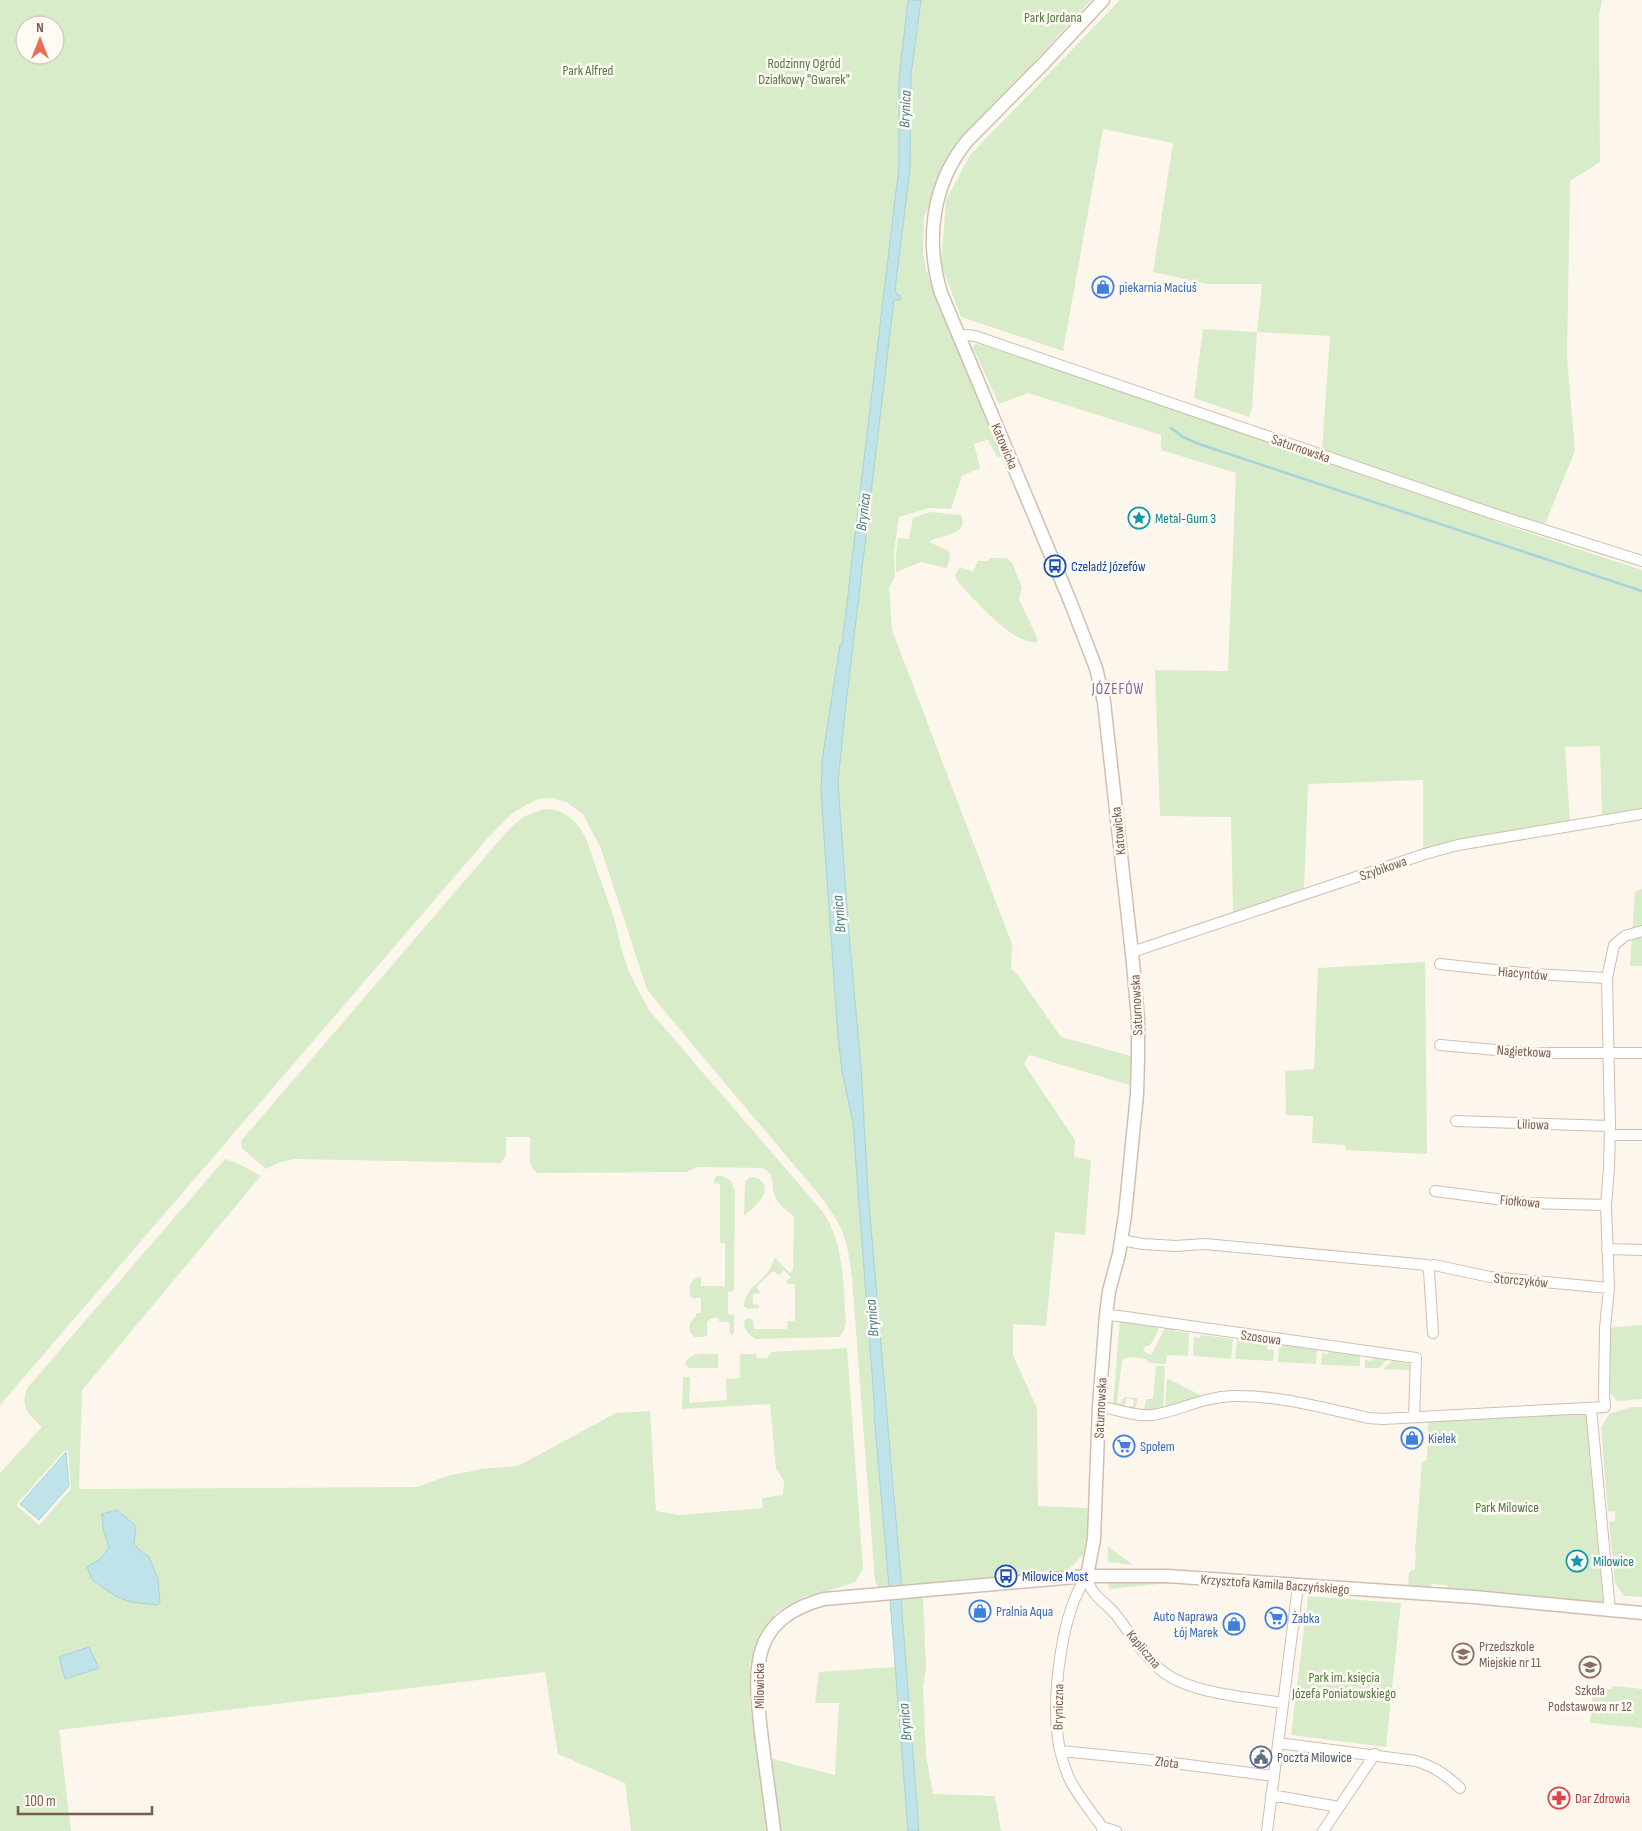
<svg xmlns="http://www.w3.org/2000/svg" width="1642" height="1831" viewBox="0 0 1642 1831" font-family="'Sofia Sans Condensed',sans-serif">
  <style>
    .green { fill: #d8ecc9; fill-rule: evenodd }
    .water { fill: #bfe3e8; stroke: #a5d3da }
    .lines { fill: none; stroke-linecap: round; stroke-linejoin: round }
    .stream { stroke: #a5d3da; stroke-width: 2.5 }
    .minor-casing { stroke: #d1beb0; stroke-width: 12 }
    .tertiary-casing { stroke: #d1beb0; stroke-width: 15 }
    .minor { stroke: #fff; stroke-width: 10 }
    .tertiary { stroke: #fff; stroke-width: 12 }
    .labels { text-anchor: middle; stroke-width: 5; stroke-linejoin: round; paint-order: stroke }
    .park-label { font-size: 14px; fill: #537a41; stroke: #fffaf3 }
    .shop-label { font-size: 14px; fill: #366cbe; stroke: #fffaf3; text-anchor: start }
    .street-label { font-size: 14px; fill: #7a5c4d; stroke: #fffaf3 }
    .culture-label { font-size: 14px; fill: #0d838f; stroke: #fffaf3; text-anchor: start }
    .transit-label { font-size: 14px; fill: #164399; stroke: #fffaf3; text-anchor: start }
    .education-label { font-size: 14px; fill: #785e54; stroke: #fffaf3; text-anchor: start }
    .service-label { font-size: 14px; fill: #4e5e75; stroke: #fffaf3; text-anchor: start }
    .health-label { font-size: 14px; fill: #be3a42; stroke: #fffaf3; text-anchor: start }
    .water-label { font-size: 15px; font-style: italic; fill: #437c86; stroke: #fffaf3 }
    .neighbourhood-label { font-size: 15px; letter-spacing: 1px; fill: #846695; stroke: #fffaf3 }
  </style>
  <rect width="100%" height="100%" fill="#fdf6ec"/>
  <path class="green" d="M0,0H908L899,79V166L842,644L840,645L822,761L821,793L838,1038L842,1071L853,1123L856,1164L875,1413L874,1415L889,1587H878L875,1582L852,1278C847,1238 844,1228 820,1196L661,1007L647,989L601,849L583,814L566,802L553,798L539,799L524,806L510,815L487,839L0,1405ZM25,25H55V55H25Z
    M921,0H1091L954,150L924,217L923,253L927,272L1003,456L997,457L988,440L974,444L980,468L962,476L951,509L929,508L899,517L894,552L895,577L889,587L892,630L1012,944L1011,969L1018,975L1061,1037L1131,1056L1132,1086L1029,1055L1024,1064L1075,1140L1074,1157L1091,1160L1085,1235L1055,1232L1046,1326L1013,1324V1355L1037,1408L1038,1506L1087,1508V1533L1084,1554L1066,1572L901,1586L894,1485L888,1425L868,1192L861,1067L840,824L838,782L845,713L894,299L900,300L901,296L897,295L895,290L910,170L911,75Z
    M1120,0H1602L1599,16L1600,162L1570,181L1567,358L1575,451L1545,524L1496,509L1493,521L1642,570V810L1602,817L1600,746L1565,747L1570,822L1447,842L1423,849V780L1308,784L1304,889L1233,912L1231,817L1160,816L1155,670L1228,671L1236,473L1161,450V435L1028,393L999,404L973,348L975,344H978L1068,373L1322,450L1330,336L1257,332L1252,408L1249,417L1194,398L1203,329L1257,332L1262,284H1208L1153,272L1173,143L1103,129L1063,351L961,317L941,265L946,200L970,155Z
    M930,512L961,515C970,536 940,534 929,542L949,551L950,560L946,568L921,562L896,572V553L898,538L909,539L913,518Z
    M990,558H1007L1012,563L1022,587L1019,599L1038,640L1036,642C1013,645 973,598 957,581L955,575L960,567L973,572L978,561H987Z
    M544,809C563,808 576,820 585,836L615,921L621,948L629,972L649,1010L823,1212C845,1245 843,1286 846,1324L843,1332L839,1337L756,1339C748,1335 744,1330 744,1321L748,1318L753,1320L754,1329H787L788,1321H795V1284H787V1281L790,1277L784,1270L779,1275L773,1271L756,1287L761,1293L753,1294V1304L759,1305V1308L748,1309L744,1306C744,1285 772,1279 774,1257L790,1273L793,1270L794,1217C788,1211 777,1204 775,1196C770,1184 777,1174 762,1168L698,1167L686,1172L537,1173C526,1167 531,1148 530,1137H506V1156L501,1163L294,1159L281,1162L266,1169L242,1148L241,1141L510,828L523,817Z
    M1642,889V966H1630L1635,891Z
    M1425,962L1427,1154L1346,1150L1345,1145L1312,1143L1313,1116L1286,1115L1285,1071L1314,1069L1318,968Z
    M225,1159L237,1163L261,1176L82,1390L79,1489L417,1487L447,1476L482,1469L518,1466L616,1413L650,1411L656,1511L679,1515L763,1508L762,1498L783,1495L784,1481L776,1469L770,1404L682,1409L683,1377H690L689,1403L727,1400L726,1379L740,1378V1354H756L757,1358H767L771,1352L847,1348L863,1569L855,1582L828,1591L805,1596L777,1612L761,1635L750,1664V1703L768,1831H631L625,1783L558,1754L545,1672L59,1730L71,1831H0V1473L42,1427C28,1414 19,1407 28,1387ZM64,1451H68L71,1489L39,1525L16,1505Z
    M717,1176H722L731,1181L735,1191L734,1291L728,1292V1314L734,1315V1331L732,1336L730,1333L729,1322H719V1318H711L707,1322V1335L704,1337H694L690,1331V1323L696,1316V1313H701V1298H696L694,1299L691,1297C688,1288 690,1278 701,1277V1286H725V1243H720V1184L714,1183V1179Z
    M750,1177C763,1176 769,1189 761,1199C757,1205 750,1210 744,1216L745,1182Z
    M1120,1318L1159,1325C1159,1332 1154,1340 1149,1346H1145L1143,1351L1151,1355L1165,1328H1174V1331L1189,1333L1188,1356L1167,1355L1166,1364L1149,1363L1146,1359L1129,1357L1122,1360L1117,1403H1121L1122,1400L1125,1397L1138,1398L1135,1409L1129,1408V1406H1133L1134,1400L1126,1398L1125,1408L1113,1405Z
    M1642,1325V1399L1617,1401L1607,1389V1328Z
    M1201,1335L1233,1339L1231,1359L1193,1356L1194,1337L1200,1338Z
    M1237,1340L1268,1343L1267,1349L1274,1350L1273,1361L1235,1359Z
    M1279,1345L1317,1349L1316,1364L1278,1362Z
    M1329,1352L1360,1355V1366L1321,1365L1322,1353L1328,1354Z
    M718,1354V1368H690L685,1365C687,1351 707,1354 718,1354Z
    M1373,1358L1387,1360L1379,1368H1365V1360L1372,1361Z
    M1392,1361L1410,1364L1409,1370L1383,1369Z
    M1156,1366H1165L1163,1410L1144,1411L1146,1399H1153Z
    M1167,1378L1204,1397L1165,1409Z
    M1631,1407H1642V1597L1624,1596L1615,1583L1609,1522L1615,1521V1511L1608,1512L1601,1428L1609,1414Z
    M1583,1413L1587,1416L1606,1603L1449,1591L1447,1585L1432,1584L1429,1590L1410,1588L1408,1586L1409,1573L1411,1570L1415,1569L1416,1553L1415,1552L1422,1462L1427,1460L1428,1420Z
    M1108,1546L1133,1565L1108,1562Z
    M1108,1582H1185V1584H1158L1109,1589Z
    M921,1596L923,1598L926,1666L923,1689L926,1756L933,1794L995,1796L1001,1831H919L901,1598Z
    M1308,1596L1401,1603L1386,1747L1291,1735Z
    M895,1667L908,1831H779L769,1758L835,1775L839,1703H815L819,1672Z
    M1576,1686L1612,1689L1613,1686L1642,1689V1728L1590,1723L1593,1694L1576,1693Z"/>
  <path class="water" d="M908,0H921L911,75L910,170L895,290L897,295L901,296L900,300H894L845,713L838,782L848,922L861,1067L868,1192L901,1578V1586L889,1587L874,1414L875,1413L856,1164L853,1123L842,1071L838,1038L821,793L822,761L840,645L842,644L899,166V79Z
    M66,1452L69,1486L39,1520L20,1504Z
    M117,1510L136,1526L134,1545L149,1557L158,1579L160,1602L158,1605L131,1602L117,1597L92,1580L87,1567L100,1559L109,1548L103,1529L102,1514Z
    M901,1598L919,1831H908L890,1600Z
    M89,1647L99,1668L65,1679L59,1657Z"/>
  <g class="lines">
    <path class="stream" d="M1171,428L1183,437L1199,444L1642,591"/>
    <g class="minor-casing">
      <path id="minor" d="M960,338L966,335L975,336L1500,516L1642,561
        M1131,949L1138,950L1425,854L1458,845L1642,814
        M1440,964L1533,974L1607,978
        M1440,1045L1528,1053H1642
        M1456,1121L1610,1126
        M1610,1135H1642
        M1435,1191L1527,1203L1606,1205
        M1121,1240L1143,1244L1176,1246L1205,1244L1427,1265L1429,1271L1433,1333
        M1607,1249L1642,1250
        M1434,1265L1490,1277L1609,1288
        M1106,1315L1119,1316L1416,1358L1414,1417
        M1099,1406C1115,1409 1135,1417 1152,1415C1180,1411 1202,1397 1233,1396C1279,1395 1324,1408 1368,1418L1383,1419L1605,1407L1604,1396L1605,1328L1609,1288L1606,1205L1609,1168L1610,1126L1607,978L1614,945L1625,936L1642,931
        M1591,1408L1610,1611
        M1087,1576C1061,1612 1052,1696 1058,1739C1059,1750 1063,1762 1067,1773C1072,1789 1092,1812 1102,1827V1831
        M1087,1576C1090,1596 1105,1601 1116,1615C1130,1633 1144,1656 1162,1671C1191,1694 1246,1697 1283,1703
        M1278,1743L1416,1761C1433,1766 1448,1776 1460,1788
        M1061,1751L1142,1759L1274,1776
        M1271,1795L1339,1807
        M1102,1827L1116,1831
        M1267,1831L1298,1586
        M1323,1831L1375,1754"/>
    </g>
    <g class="tertiary-casing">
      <path id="tertiary" d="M1087,1576L1094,1539L1099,1406L1106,1315L1109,1291L1119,1254L1125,1215L1137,1094L1138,1060V1020L1133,963L1104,702L1096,668L1070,601L941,293C925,240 932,183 968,140L1045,62L1103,0
        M774,1831C770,1798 765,1765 761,1732C754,1669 749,1619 824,1599L1087,1576H1167L1474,1597L1642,1613"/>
    </g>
    <use href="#minor" class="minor"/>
    <use href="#tertiary" class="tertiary"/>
  </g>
  <defs>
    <g id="shop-ring" transform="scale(1.125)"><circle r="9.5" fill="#fffaf3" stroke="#3f7fe0" stroke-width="1.5"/><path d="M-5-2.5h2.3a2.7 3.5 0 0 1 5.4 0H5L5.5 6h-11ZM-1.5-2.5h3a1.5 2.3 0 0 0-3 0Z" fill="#3f7fe0"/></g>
    <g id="sight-ring" transform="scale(1.125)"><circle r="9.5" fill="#fffaf3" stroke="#0f9aa8" stroke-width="1.5"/><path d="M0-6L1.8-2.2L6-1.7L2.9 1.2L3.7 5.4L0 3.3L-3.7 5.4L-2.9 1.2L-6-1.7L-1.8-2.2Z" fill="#0f9aa8"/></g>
    <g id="bus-ring" transform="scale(1.125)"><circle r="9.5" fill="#fffaf3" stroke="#1a4fb4" stroke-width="1.5"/><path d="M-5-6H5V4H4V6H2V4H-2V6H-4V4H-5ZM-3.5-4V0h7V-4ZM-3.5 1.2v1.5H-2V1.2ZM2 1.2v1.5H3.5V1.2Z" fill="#1a4fb4"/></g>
    <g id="supermarket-ring" transform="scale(1.125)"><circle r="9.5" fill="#fffaf3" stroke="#3f7fe0" stroke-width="1.5"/><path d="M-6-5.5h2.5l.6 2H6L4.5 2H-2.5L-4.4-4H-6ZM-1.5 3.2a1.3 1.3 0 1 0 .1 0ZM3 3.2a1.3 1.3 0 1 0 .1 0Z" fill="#3f7fe0"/></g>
    <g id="school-ring" transform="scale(1.125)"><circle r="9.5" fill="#fffaf3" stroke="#8d6e63" stroke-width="1.5"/><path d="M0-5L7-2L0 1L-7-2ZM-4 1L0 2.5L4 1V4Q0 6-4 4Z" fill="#8d6e63"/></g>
    <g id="civic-ring" transform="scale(1.125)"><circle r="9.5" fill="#fffaf3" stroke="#5c6f8a" stroke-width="1.5"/><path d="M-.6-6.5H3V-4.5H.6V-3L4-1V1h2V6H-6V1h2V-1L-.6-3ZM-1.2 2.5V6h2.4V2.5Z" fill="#5c6f8a"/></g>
    <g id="pharmacy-ring" transform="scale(1.125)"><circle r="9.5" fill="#fffaf3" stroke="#e0444e" stroke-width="1.5"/><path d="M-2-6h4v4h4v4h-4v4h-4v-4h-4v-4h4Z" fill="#e0444e"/></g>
  </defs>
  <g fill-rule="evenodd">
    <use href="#shop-ring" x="1103" y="287"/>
    <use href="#sight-ring" x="1139" y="518"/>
    <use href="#bus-ring" x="1055" y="566"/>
    <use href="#shop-ring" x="1412" y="1438"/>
    <use href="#supermarket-ring" x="1124" y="1446"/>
    <use href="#sight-ring" x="1577" y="1561"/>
    <use href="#bus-ring" x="1006" y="1576"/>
    <use href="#shop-ring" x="980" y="1611"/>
    <use href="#supermarket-ring" x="1276" y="1618"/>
    <use href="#shop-ring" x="1234" y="1624"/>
    <use href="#school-ring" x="1463" y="1654"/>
    <use href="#school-ring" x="1590" y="1667"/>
    <use href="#civic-ring" x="1261" y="1757"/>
    <use href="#pharmacy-ring" x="1559" y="1798"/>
  </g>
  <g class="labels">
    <g class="park-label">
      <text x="1053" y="22">Park Jordana</text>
      <text x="804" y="68">Rodzinny Ogród<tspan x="804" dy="16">Działkowy "Gwarek"</tspan></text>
      <text x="588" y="75">Park Alfred</text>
      <text x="1507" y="1512">Park Milowice</text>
      <text x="1344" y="1682">Park im. księcia<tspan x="1344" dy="16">Józefa Poniatowskiego</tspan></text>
    </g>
    <g class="shop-label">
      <text x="1119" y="292">piekarnia Maciuś</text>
      <text x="1428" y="1443">Kiełek</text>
      <text x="1140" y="1451">Społem</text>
      <text x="996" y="1616">Pralnia Aqua</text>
      <text x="1218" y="1621" text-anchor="end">Auto Naprawa<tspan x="1218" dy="16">Łój Marek</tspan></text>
      <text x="1292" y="1623">Żabka</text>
    </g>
    <g class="street-label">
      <text transform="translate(1005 446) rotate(67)" y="5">Katowicka</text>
      <text transform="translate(1301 448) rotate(19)" y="5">Saturnowska</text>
      <text transform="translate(1118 831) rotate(-96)" y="5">Katowicka</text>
      <text transform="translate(1383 868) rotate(-19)" y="5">Szybikowa</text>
      <text transform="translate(1523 973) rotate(5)" y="5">Hiacyntów</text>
      <text transform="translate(1136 1005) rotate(-93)" y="5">Saturnowska</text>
      <text transform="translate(1524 1051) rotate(3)" y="5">Nagietkowa</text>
      <text transform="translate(1533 1124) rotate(2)" y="5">Liliowa</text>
      <text transform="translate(1520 1201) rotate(5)" y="5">Fiołkowa</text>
      <text transform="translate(1521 1280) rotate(5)" y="5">Storczyków</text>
      <text transform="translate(1261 1337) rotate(8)" y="5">Szosowa</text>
      <text transform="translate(1100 1408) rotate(-87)" y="5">Saturnowska</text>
      <text transform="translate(1275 1584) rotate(4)" y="5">Krzysztofa Kamila Baczyńskiego</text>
      <text transform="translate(1144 1649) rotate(50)" y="5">Kapliczna</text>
      <text transform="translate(759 1686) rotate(-90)" y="5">Milowicka</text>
      <text transform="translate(1058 1707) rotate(-89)" y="5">Bryniczna</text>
      <text transform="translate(1167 1762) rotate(7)" y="5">Złota</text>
    </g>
    <g class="culture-label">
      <text x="1155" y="523">Metal-Gum 3</text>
      <text x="1593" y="1566">Milowice</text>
    </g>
    <g class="transit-label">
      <text x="1071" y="571">Czeladź Józefów</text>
      <text x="1022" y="1581">Milowice Most</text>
    </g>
    <g class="education-label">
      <text x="1479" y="1651">Przedszkole<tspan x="1479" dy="16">Miejskie nr 11</tspan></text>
      <text x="1590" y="1695" text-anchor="middle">Szkoła<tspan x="1590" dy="16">Podstawowa nr 12</tspan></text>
    </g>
    <g class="service-label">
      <text x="1277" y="1762">Poczta Milowice</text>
    </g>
    <g class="health-label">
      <text x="1575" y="1803">Dar Zdrowia</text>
    </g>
    <g class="water-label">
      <text transform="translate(905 109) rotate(-88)" y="5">Brynica</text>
      <text transform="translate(863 512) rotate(-83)" y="5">Brynica</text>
      <text transform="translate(839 914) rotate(-95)" y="5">Brynica</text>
      <text transform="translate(872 1318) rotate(-95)" y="5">Brynica</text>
      <text transform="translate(905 1722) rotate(-95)" y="5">Brynica</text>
    </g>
    <g class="neighbourhood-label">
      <text x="1118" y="694">JÓZEFÓW</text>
    </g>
  </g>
  <g transform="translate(40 40)"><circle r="24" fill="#fffaf3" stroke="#cabbb1"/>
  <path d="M0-4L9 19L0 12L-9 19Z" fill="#e76f51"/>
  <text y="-8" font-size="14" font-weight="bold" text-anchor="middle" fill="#7a5c4d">N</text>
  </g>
  <path d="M18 1806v8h134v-8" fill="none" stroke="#7a5c4d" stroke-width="2.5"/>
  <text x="25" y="1806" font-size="15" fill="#7a5c4d" stroke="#fffaf3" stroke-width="4" paint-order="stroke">100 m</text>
</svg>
